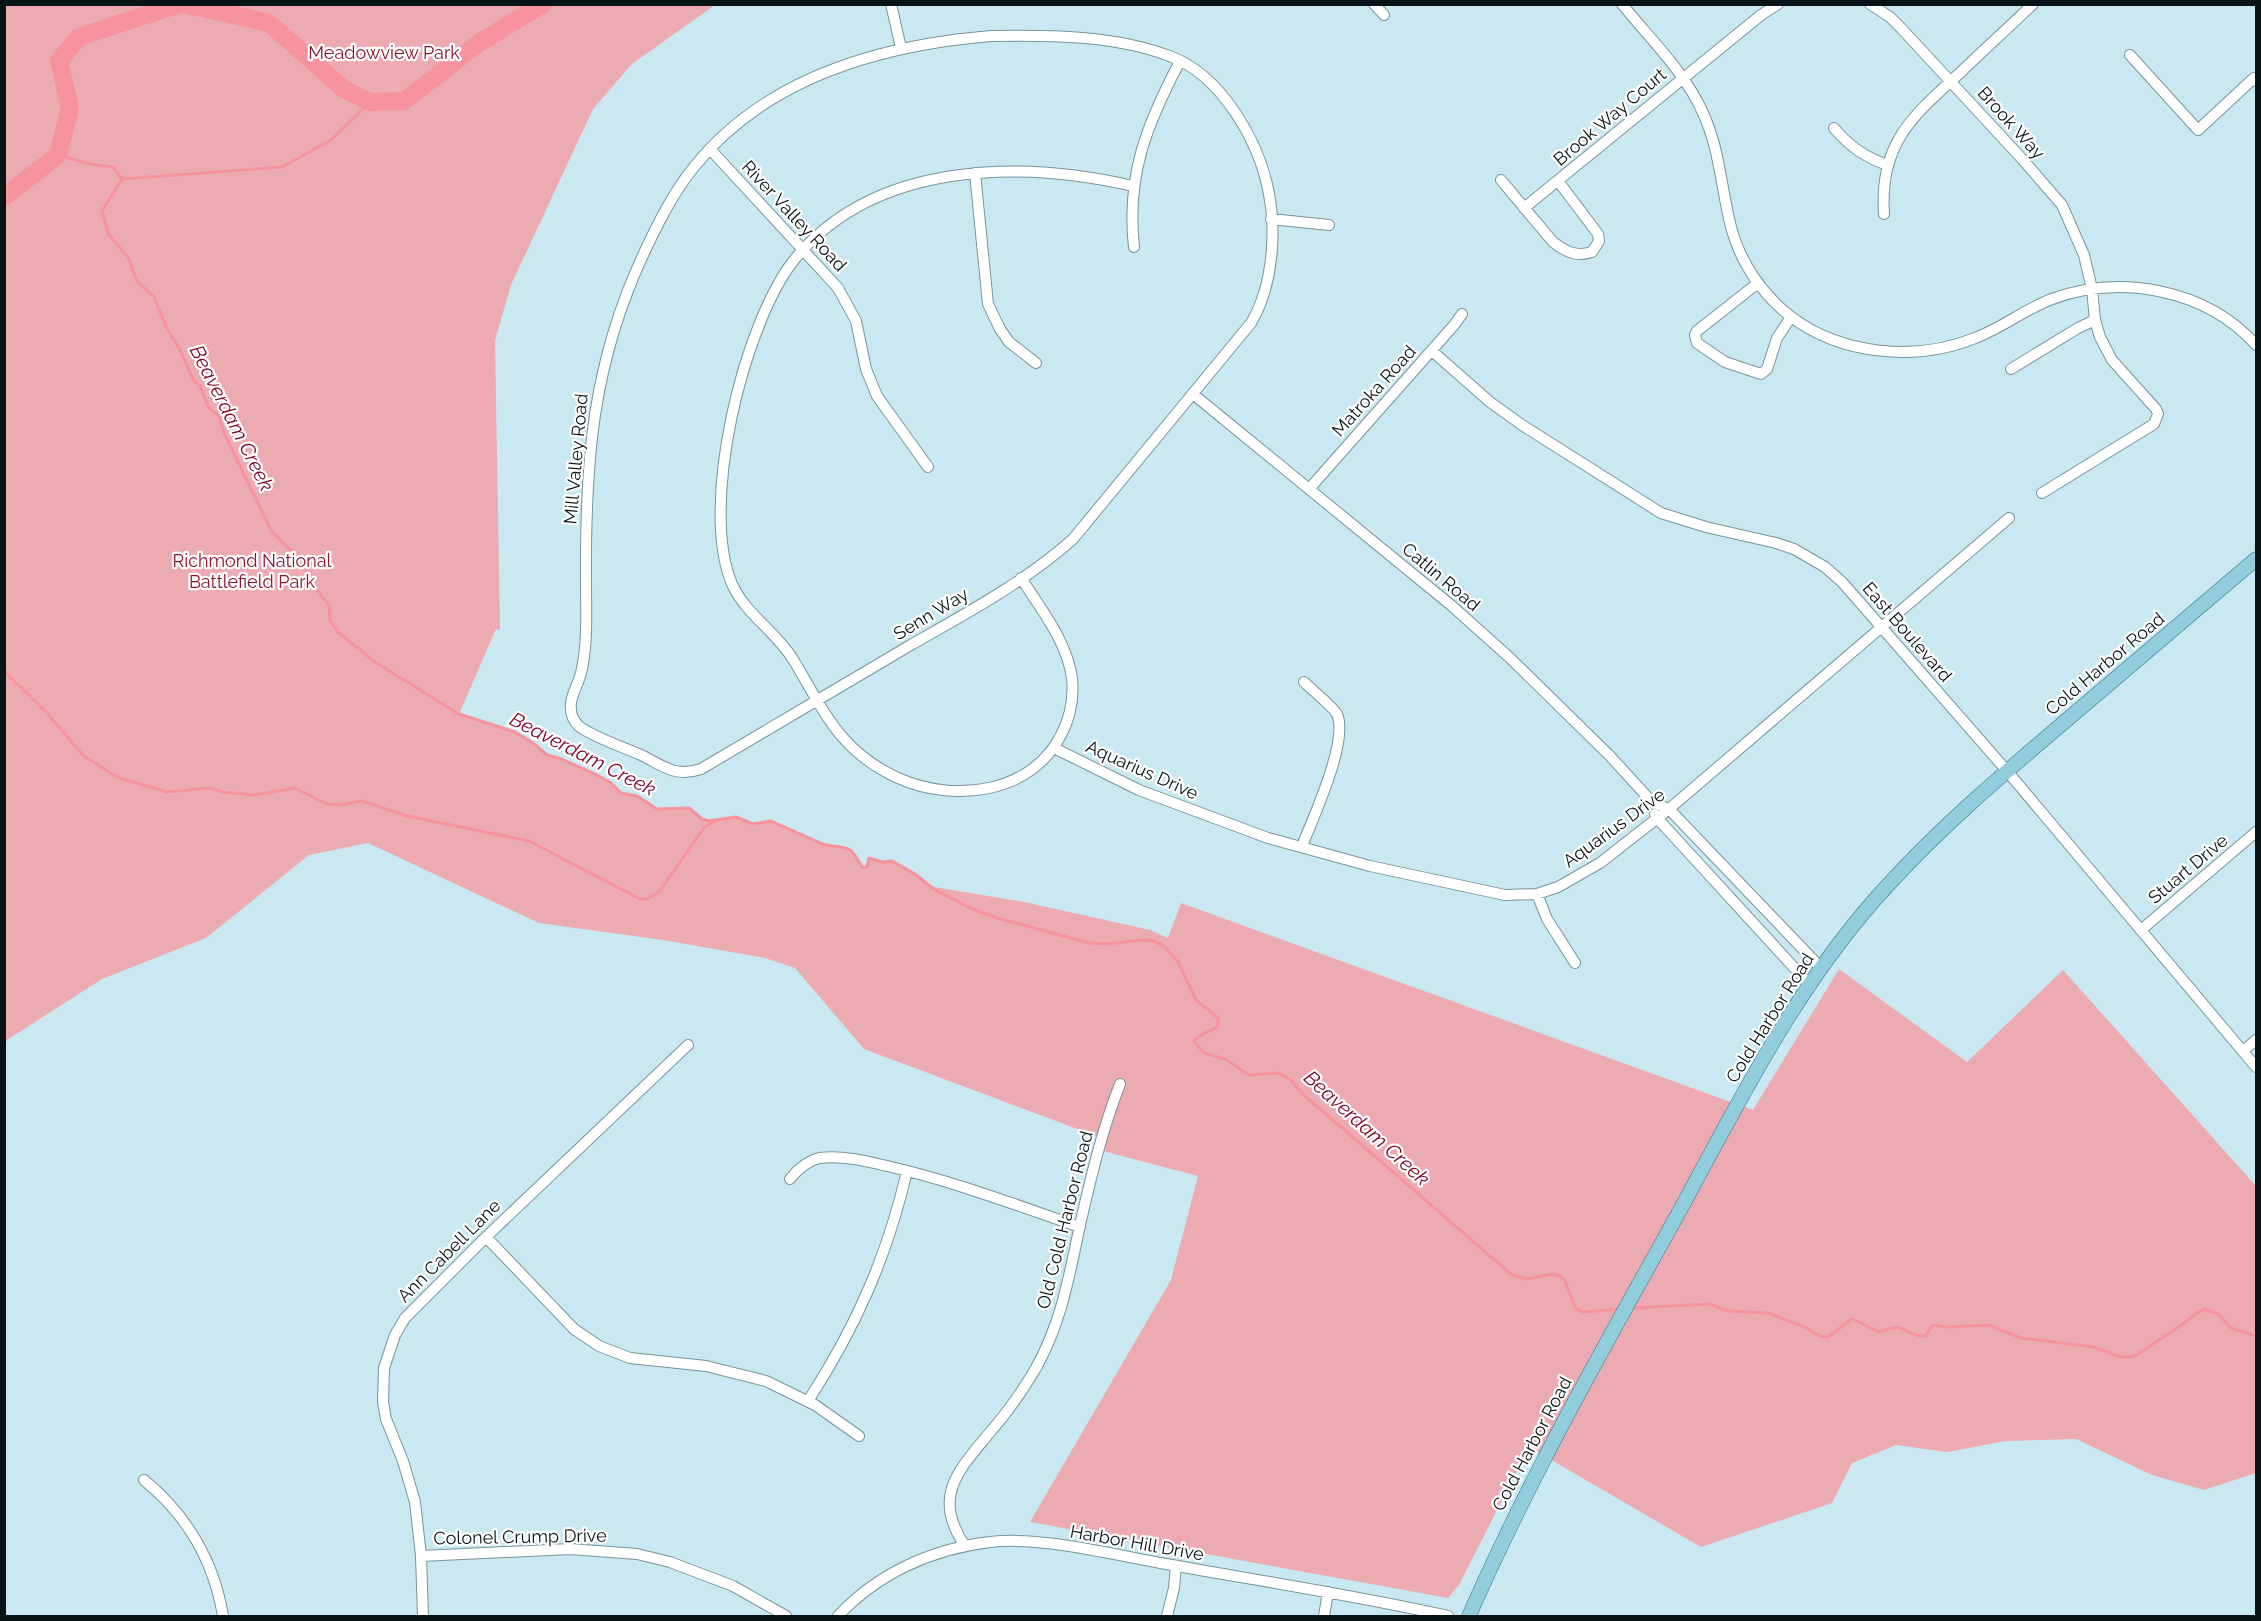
<svg xmlns="http://www.w3.org/2000/svg" width="2261" height="1621" viewBox="0 0 2261 1621" font-family="Raleway,sans-serif">
  <style>
    .green { fill: #ecabb0 }
    .lines { fill: none; stroke-linecap: round; stroke-linejoin: round }
    .stream { stroke: #f5929c; stroke-width: 3 }
    .river { stroke: #f5929c; stroke-width: 18 }
    .minor-casing { stroke: #78949c; stroke-width: 12 }
    .major-casing { stroke: #327687; stroke-width: 15 }
    .minor { stroke: #fff; stroke-width: 10 }
    .major { stroke: #91cddc; stroke-width: 14 }
    .labels { text-anchor: middle; stroke-width: 4.5; stroke-linejoin: round; paint-order: stroke }
    .park-label { font-size: 18px; fill: #891431; stroke: #fff }
    .street-label { font-size: 18px; fill: #081316; stroke: #fff }
    .water-label { font-size: 20px; font-style: italic; fill: #81062a; stroke: #fff }
  </style>
  <rect width="100%" height="100%" fill="#cae8f1"/>
  <path class="green" d="M5,5H715L632,64L593,109L511,285L495,340L500,630L496,629L459,714L515,732L533,743L547,755L559,758L597,775L611,783L621,793L637,796L657,809L689,808L702,819L709,821L736,817L753,824L771,821L816,841C826,848 839,844 850,850C855,853 859,862 862,867H867L869,858L882,862L892,861L915,874L928,886L1024,902L1150,930L1168,938L1181,903L1753,1110L1839,969L1967,1062L2063,970L2256,1186V1473L2204,1490L2152,1475L2076,1439L2006,1441L1947,1452L1896,1445L1852,1463L1832,1503L1701,1547L1529,1447L1459,1585L1448,1598L1030,1522L1171,1280L1198,1176L1103,1151L1096,1136L864,1049L795,968L765,958L663,940L539,923L368,843L309,855L206,938L102,979L7,1040L5,1045Z"/>
  <g class="lines">
    <path class="stream" d="M58,155L90,164L113,167L122,179L102,211L108,233L129,259L137,281L154,297L167,329L179,348L194,381L200,386L209,408L219,416L224,433L271,530L287,547L305,560L309,581L329,605L330,620L338,632L375,662L459,714L515,732L533,743L547,755L559,758L597,775L611,783L621,793L637,796L657,809L689,808L702,819L709,821L736,817L753,824L771,821L816,841C826,848 839,844 850,850C855,853 859,862 862,867H867L869,858L882,862L892,861L915,874L935,890L972,909L997,918L1089,943L1107,944L1140,940L1154,941L1165,947L1178,962L1196,1000L1218,1018V1026C1210,1033 1200,1032 1194,1041L1204,1053L1225,1059L1249,1075L1277,1073L1290,1079L1305,1096L1511,1274L1525,1279L1554,1274L1560,1276L1565,1281L1576,1309L1583,1312L1619,1309
      M122,179L282,167L331,140L370,102
      M4,671L46,712L84,756L119,778L167,792L209,788L223,792L254,795L295,788L326,804L341,805L362,801L407,816L529,841L640,899H647L659,892L704,828L714,821
      M1632,1308L1709,1304L1729,1311L1768,1313L1805,1327L1820,1336L1828,1337L1852,1319L1879,1332C1886,1331 1892,1326 1900,1328C1909,1331 1915,1337 1925,1336L1933,1325L1947,1327L1989,1325L2021,1338L2094,1347L2121,1357H2128L2135,1356L2187,1321L2198,1312L2205,1309L2218,1314L2231,1328L2256,1336"/>
    <path class="river" d="M184,4L269,23L345,90L370,102L404,101L479,43L543,4
      M4,197L58,155L70,108L59,61L79,37L180,4"/>
    <g class="minor-casing">
      <path id="minor" d="M891,4L901,48
        M1374,4L1384,15
        M1622,4C1650,39 1685,72 1703,113C1720,150 1721,188 1731,227C1740,262 1762,294 1790,316C1841,355 1916,362 1975,338C2002,328 2025,309 2052,299C2121,274 2206,289 2256,345
        M1870,4L1890,17L1901,28L2023,160L2062,205L2084,255L2092,289L2095,320L2100,337L2112,360L2156,409L2158,414L2154,424L2042,493
        M991,36C1050,35 1116,35 1172,57C1221,76 1258,140 1268,189C1277,231 1273,286 1251,323L1073,539C1025,582 965,614 909,646C840,687 770,728 701,769C692,772 684,773 675,771C663,768 652,760 641,755C623,747 601,740 583,729C579,727 575,722 573,718C566,702 577,688 581,673C588,643 586,613 586,583C585,462 592,364 644,253C658,223 673,193 694,167C766,77 882,45 991,36Z
        M2130,55L2198,130L2254,78L2256,81
        M1834,128C1849,146 1865,158 1888,165
        M710,149L838,288L856,321L866,369L877,396L928,467
        M975,173L988,304L1000,329L1009,342L1036,363
        M1501,180L1553,242C1566,252 1576,257 1592,252L1599,241L1598,234L1558,181
        M1524,208L1761,15L1778,4
        M1884,214C1879,142 1914,115 1962,71C1985,49 2009,27 2033,4
        M1271,219L1329,225
        M1134,247C1126,175 1147,124 1180,61
        M1758,283L1697,331L1695,335L1697,343L1725,362L1761,374L1767,369L1777,338L1791,317
        M1432,351L1490,402L1522,425L1661,513L1706,527L1776,543L1794,549L1825,567L1842,582L2007,771L2256,1067
        M2011,369L2078,328L2095,320
        M1193,394L1452,606L1510,658L1610,756L1652,802L1669,809L1821,968
        M1309,489L1455,324L1462,314
        M1021,578C1040,608 1067,641 1072,678C1074,698 1070,718 1061,735C1031,794 954,803 898,778C839,751 825,712 794,661C777,632 746,615 732,584C699,507 743,325 794,260C874,161 1020,160 1133,186
        M1054,748L1139,790L1268,838L1370,866L1505,895L1537,894L1558,887L1600,863L1669,809L2009,518
        M1655,814L1657,818L1810,985
        M1302,846C1313,818 1349,741 1337,714C1333,707 1311,689 1304,682
        M1537,894L1547,919L1575,963
        M2141,930L2256,832
        M2243,1051L2256,1040
        M790,1179C798,1169 807,1161 819,1158C842,1155 866,1161 887,1166C953,1181 1016,1205 1080,1227
        M486,1237L574,1329L599,1346L630,1358L706,1366L766,1381L815,1405L859,1436
        M808,1401C856,1327 887,1257 907,1171
        M144,1480C187,1515 214,1562 223,1616
        M965,1546C931,1496 959,1470 991,1431C1008,1412 1023,1390 1036,1368C1062,1321 1069,1276 1080,1225C1091,1177 1102,1130 1120,1084
        M421,1556L570,1549L637,1554L670,1562L733,1586L786,1616
        M423,1616L421,1556L415,1502L403,1461L386,1419L383,1402L384,1368L395,1335L405,1318L486,1237L688,1045
        M838,1616C878,1573 932,1549 990,1542C1042,1536 1114,1555 1166,1564C1260,1581 1355,1595 1448,1616
        M1167,1616L1174,1588L1176,1566
        M1324,1616L1328,1592"/>
    </g>
    <g class="major-casing">
      <path id="major" d="M1469,1616C1528,1481 1601,1352 1673,1223C1737,1106 1797,982 1889,884C1942,826 2002,775 2062,724C2127,669 2192,614 2256,559"/>
    </g>
    <use href="#minor" class="minor"/>
    <use href="#major" class="major"/>
  </g>
  <g class="labels">
    <g class="park-label">
      <text x="384" y="59">Meadowview Park</text>
      <text x="252" y="567">Richmond National<tspan x="252" dy="21">Battlefield Park</tspan></text>
    </g>
    <g class="street-label">
      <text transform="translate(1610 117) rotate(-40)" y="6">Brook Way Court</text>
      <text transform="translate(2011 123) rotate(48)" y="6">Brook Way</text>
      <text transform="translate(794 216) rotate(47)" y="6">River Valley Road</text>
      <text transform="translate(1374 391) rotate(-48)" y="6">Matroka Road</text>
      <text transform="translate(576 459) rotate(-85)" y="6">Mill Valley Road</text>
      <text transform="translate(1441 577) rotate(40)" y="6">Catlin Road</text>
      <text transform="translate(931 614) rotate(-31)" y="6">Senn Way</text>
      <text transform="translate(1907 632) rotate(49)" y="6">East Boulevard</text>
      <text transform="translate(2105 664) rotate(-40)" y="6">Cold Harbor Road</text>
      <text transform="translate(1142 770) rotate(24)" y="6">Aquarius Drive</text>
      <text transform="translate(1614 828) rotate(-36)" y="6">Aquarius Drive</text>
      <text transform="translate(2188 869) rotate(-40)" y="6">Stuart Drive</text>
      <text transform="translate(1770 1018) rotate(-58)" y="6">Cold Harbor Road</text>
      <text transform="translate(1065 1220) rotate(-76)" y="6">Old Cold Harbor Road</text>
      <text transform="translate(449 1251) rotate(-45)" y="6">Ann Cabell Lane</text>
      <text transform="translate(1532 1444) rotate(-62)" y="6">Cold Harbor Road</text>
      <text transform="translate(520 1537) rotate(-1)" y="6">Colonel Crump Drive</text>
      <text transform="translate(1137 1543) rotate(10)" y="6">Harbor Hill Drive</text>
    </g>
    <g class="water-label">
      <text transform="translate(232 418) rotate(63)" y="7">Beaverdam Creek</text>
      <text transform="translate(583 754) rotate(27)" y="7">Beaverdam Creek</text>
      <text transform="translate(1367 1128) rotate(42)" y="7">Beaverdam Creek</text>
    </g>
  </g>
  <rect width="2261" height="1621" fill="none" stroke="#081316" stroke-width="12"/>
</svg>
